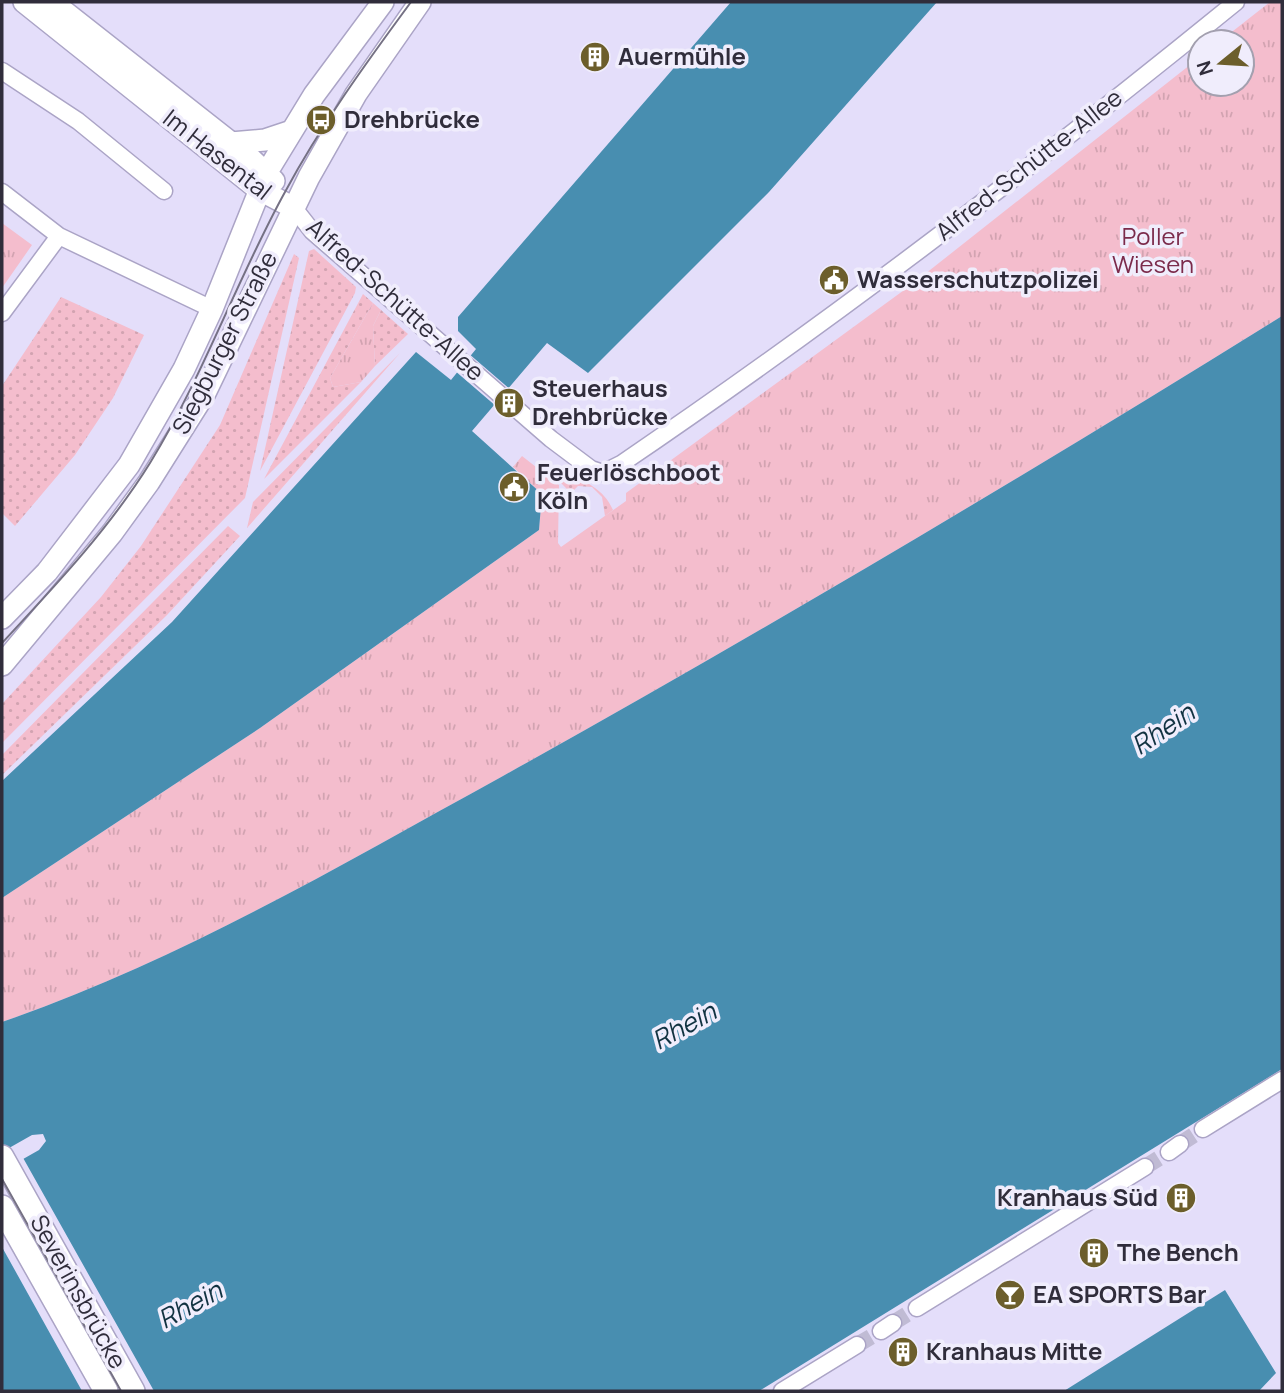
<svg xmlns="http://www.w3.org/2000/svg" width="1284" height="1393" viewBox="0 0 1284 1393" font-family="Manrope,sans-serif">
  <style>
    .grass { fill: url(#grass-dots) }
    .park { fill: url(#park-tufts) }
    .water { fill: #488eb0 }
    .pier { fill: #e4defa }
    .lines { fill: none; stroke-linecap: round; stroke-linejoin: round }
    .street-tunnel { stroke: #c0bbd4; stroke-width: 16; stroke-dasharray: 16 8; stroke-linecap: butt }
    .street-casing { stroke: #aba4c6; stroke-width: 19 }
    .secondary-casing { stroke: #aba4c6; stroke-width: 24 }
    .primary-casing { stroke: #aba4c6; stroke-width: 26 }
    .street { stroke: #fff; stroke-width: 16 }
    .secondary { stroke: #fff; stroke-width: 21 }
    .primary { stroke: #fff; stroke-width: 23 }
    .tram { stroke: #757184; stroke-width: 2 }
    .labels { text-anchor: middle; stroke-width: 7; stroke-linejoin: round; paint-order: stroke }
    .poi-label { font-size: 24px; font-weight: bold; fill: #302d3b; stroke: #f0edfc; text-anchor: start }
    .street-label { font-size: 24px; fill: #302d3b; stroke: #f0edfc }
    .park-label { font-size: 24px; fill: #7b2a4b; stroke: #f0edfc }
    .water-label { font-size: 26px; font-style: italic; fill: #113241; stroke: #f0edfc }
  </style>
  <defs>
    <pattern id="grass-dots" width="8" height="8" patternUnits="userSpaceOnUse" patternTransform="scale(1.75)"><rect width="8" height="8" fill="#f4bdcd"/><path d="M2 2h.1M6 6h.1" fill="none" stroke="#d2a3b1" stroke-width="1.8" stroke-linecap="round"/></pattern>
    <pattern id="park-tufts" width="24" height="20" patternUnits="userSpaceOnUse" patternTransform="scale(1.75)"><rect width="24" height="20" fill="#f4bdcd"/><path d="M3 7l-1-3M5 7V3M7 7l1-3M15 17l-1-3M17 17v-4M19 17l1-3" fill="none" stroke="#d2a3b1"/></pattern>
  </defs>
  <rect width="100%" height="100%" fill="#e4defa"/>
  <path class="grass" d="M314,249L356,287L355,293L260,471L309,251Z
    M294,254L299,258L245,498L2,743V704L101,597L141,546L220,425Z
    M363,294L373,303L330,378L333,387L361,382L264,479Z
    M61,297L144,335L113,398L75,455L15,526L2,513V386Z
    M381,310L408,334L375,366L373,326Z
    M400,353L247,528L253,502Z
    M569,470C586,485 603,487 613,510L605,516L602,497L592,487L578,486L571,493L559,481Z
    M228,526L240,536L167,615L2,775V755Z"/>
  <path class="park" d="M1270,2H1282V316C1026,475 767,629 503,776C339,866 179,961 2,1022V898L260,728L539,530L542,494L513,467L522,456L559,485L558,543L561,547L626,501V493L911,285L1200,57V84H1242V42H1219Z
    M2,223L32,245L2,288Z
    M373,303L381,310L373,326L375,366L361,382L333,387L330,378Z"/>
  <path class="water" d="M731,2H937L769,192L588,373L547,343L472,431L542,494L539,530L260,728L2,898V781L172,622L416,352L451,380L476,349L458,331V317Z
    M1282,316V1069L759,1391H2V1171L39,1150L46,1141L43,1134L32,1135L2,1152V1022C179,961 339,866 503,776C767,629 1026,475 1282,316Z
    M1225,1290L1276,1373L1259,1391H1064Z"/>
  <path class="pier" d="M468,353L511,390L497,407L454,370Z
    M22,1156L154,1391H82L2,1247V1167Z"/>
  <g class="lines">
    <path class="street-tunnel" d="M1180,1144L1203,1129
      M1145,1167L1169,1152
      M893,1323L917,1308
      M857,1345L881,1331"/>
    <g class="street-casing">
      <path id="street" d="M2,71L78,121L164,191
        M2,192L59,236L212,309
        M294,208L312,231L551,439L591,469L603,473L621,464C833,320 1037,164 1236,2
        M2,313L59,236
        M1203,1129L1282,1080
        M1169,1152L1180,1144
        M917,1308L1145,1167
        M881,1331L893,1323
        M782,1391L857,1345"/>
    </g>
    <g class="secondary-casing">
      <path id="secondary" d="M24,2L258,189L294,208
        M52,2L249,157L274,181
        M231,143L265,140L292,131
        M2,618L47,572L129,465L184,369L212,309L267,172L314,95L383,2
        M2,665L112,533L149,482L205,393L309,177L356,94L420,2"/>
    </g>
    <g class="primary-casing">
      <path id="primary" d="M2,1157L133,1391
        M2,1207L106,1391"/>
    </g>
    <use href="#street" class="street"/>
    <use href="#secondary" class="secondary"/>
    <use href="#primary" class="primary"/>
    <path class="tram" d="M2,643C55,586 109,529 150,463C204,375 236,281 285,192C321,125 366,63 411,2
      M2,1179L121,1391"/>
  </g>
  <defs>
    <g id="building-disc" transform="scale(1.575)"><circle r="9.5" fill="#6c5e2b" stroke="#f0edfc"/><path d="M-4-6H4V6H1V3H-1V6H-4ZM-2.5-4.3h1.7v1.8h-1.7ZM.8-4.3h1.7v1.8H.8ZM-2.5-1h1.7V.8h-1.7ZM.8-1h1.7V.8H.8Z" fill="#fff"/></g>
    <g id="bus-disc" transform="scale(1.575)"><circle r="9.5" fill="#6c5e2b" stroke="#f0edfc"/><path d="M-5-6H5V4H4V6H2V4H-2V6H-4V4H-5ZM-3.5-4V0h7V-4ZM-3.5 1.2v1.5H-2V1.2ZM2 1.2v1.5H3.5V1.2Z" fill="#fff"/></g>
    <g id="civic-disc" transform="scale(1.575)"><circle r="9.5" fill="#6c5e2b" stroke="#f0edfc"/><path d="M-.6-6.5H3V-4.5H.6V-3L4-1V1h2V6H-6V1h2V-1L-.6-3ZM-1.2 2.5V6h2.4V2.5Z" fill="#fff"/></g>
    <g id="bar-disc" transform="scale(1.575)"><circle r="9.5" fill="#6c5e2b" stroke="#f0edfc"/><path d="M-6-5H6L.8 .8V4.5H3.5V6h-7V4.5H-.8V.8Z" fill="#fff"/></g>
  </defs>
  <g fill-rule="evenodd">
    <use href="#building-disc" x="595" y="57"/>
    <use href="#bus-disc" x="321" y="120"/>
    <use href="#civic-disc" x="834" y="280"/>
    <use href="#building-disc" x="509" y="403"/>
    <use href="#civic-disc" x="514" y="487"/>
    <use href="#building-disc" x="1181" y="1198"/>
    <use href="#building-disc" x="1094" y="1253"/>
    <use href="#bar-disc" x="1010" y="1295"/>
    <use href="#building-disc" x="903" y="1352"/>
  </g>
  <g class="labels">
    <g class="poi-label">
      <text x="618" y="65">Auermühle</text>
      <text x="344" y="128">Drehbrücke</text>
      <text x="857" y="288">Wasserschutzpolizei</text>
      <text x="532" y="397">Steuerhaus<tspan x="532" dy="28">Drehbrücke</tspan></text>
      <text x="537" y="481">Feuerlöschboot<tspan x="537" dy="28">Köln</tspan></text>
      <text x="1158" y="1206" text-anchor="end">Kranhaus Süd</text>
      <text x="1117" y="1261">The Bench</text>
      <text x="1033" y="1303">EA SPORTS Bar</text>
      <text x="926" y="1360">Kranhaus Mitte</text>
    </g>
    <g class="street-label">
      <text transform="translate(217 155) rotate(38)" y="8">Im Hasental</text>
      <text transform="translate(1029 165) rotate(-38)" y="8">Alfred-Schütte-Allee</text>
      <text transform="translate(395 300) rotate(42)" y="8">Alfred-Schütte-Allee</text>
      <text transform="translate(225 343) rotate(-63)" y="8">Siegburger Straße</text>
      <text transform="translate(78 1292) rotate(61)" y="8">Severinsbrücke</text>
    </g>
    <g class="park-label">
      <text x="1153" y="245">Poller<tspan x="1153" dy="28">Wiesen</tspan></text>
    </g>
    <g class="water-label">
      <text transform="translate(1163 729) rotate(-34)" y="9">Rhein</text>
      <text transform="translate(684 1026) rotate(-29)" y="9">Rhein</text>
      <text transform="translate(190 1305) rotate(-29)" y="9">Rhein</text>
    </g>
  </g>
  <rect width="1284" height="1393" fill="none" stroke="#302d3b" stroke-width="7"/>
  <g transform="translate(1221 63) rotate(252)"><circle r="33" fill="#f0edfc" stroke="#a3a0af" stroke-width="2"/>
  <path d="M0-5L12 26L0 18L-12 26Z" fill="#6c5e2b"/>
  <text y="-10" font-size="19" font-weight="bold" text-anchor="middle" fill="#302d3b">N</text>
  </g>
</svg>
